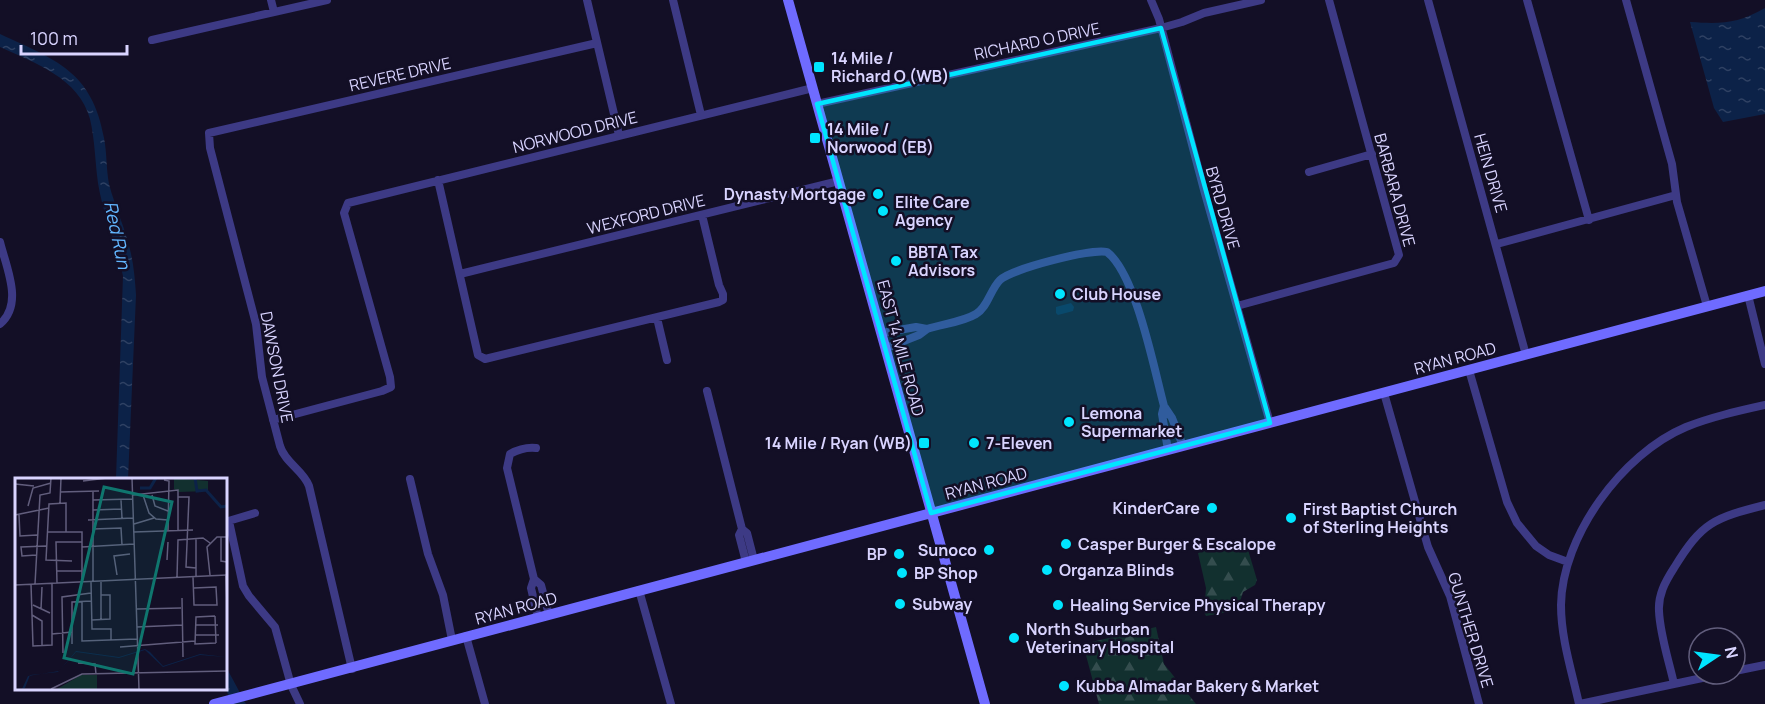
<svg xmlns="http://www.w3.org/2000/svg" width="1765" height="704" viewBox="0 0 1765 704" font-family="Manrope,sans-serif">
  <style>
    .forest { fill: url(#forest-firs) }
    .water { fill: url(#water-ripples) }
    .lines { fill: none; stroke-linecap: round; stroke-linejoin: round }
    .minor { stroke: #3d3a85; stroke-width: 8 }
    .secondary { stroke: #6f6bff; stroke-width: 10 }
    .marked { fill: #00e5ff; fill-opacity: 0.2; stroke: #00e5ff; stroke-width: 4.5; stroke-linejoin: round }
    .poi-dot { fill: #00e5ff; stroke: #130f26; stroke-width: 2 }
    .labels { text-anchor: middle; stroke-width: 5; stroke-linejoin: round; paint-order: stroke }
    .street-label { font-size: 16px; fill: #d9d4ff; stroke: #130f26 }
    .poi-label { font-size: 16px; font-weight: bold; fill: #d9d4ff; stroke: #130f26; text-anchor: start }
    .water-label { font-size: 18px; font-style: italic; fill: #62b6ff; stroke: #130f26 }
    .inset-river { fill: none; stroke: #0c2248; stroke-width: 3 }
    .inset-road { fill: none; stroke: #625e7d; stroke-width: 1.5 }
    .view { fill: #0f766e; fill-opacity: 0.15; stroke: #0f766e; stroke-width: 3 }
    .inset-edge { fill: none; stroke: #d9d4ff; stroke-width: 3 }
  </style>
  <defs>
    <pattern id="forest-firs" width="22" height="20" patternUnits="userSpaceOnUse" patternTransform="scale(1.5)"><rect width="22" height="20" fill="#12302f"/><path d="M5 1l3.5 6h-7zM16 11l3.5 6h-7z" fill="#344d4e"/></pattern>
    <pattern id="water-ripples" width="26" height="14" patternUnits="userSpaceOnUse" patternTransform="scale(1.5)"><rect width="26" height="14" fill="#0c2248"/><path d="M2 4q2-2 4 0t4 0M15 11q2-2 4 0t4 0" fill="none" stroke="#2f4163"/></pattern>
  </defs>
  <rect width="100%" height="100%" fill="#130f26"/>
  <path class="forest" d="M1240,541L1246,543L1257,580L1255,585L1243,592L1239,605L1228,612L1206,616L1204,612L1206,588L1198,553Z
    M1156,627L1164,664L1196,704H1099L1083,644Z"/>
  <path class="water" d="M1765,8V114L1723,122L1714,108L1690,22C1721,24 1737,24 1765,8Z
    M0,34C56,60 92,71 104,138C107,153 106,169 109,184C115,207 126,230 131,254C134,267 135,281 136,295L128,479H116L123,276C117,245 103,215 98,183C95,162 95,140 90,119C79,78 35,63 0,47Z
    M1071,303L1074,307L1073,311L1058,315L1056,313V307Z
    M225,665L246,704H232L225,687Z"/>
  <g class="lines">
    <path class="minor" d="M271,0L274,12
      M587,0L619,135
      M673,0L701,115
      M1151,0L1159,19L1204,190L1270,423
      M1428,0L1526,355
      M1527,0L1589,220
      M1626,0L1672,164L1677,202L1707,306
      M152,40L327,0
      M817,104L1161,28L1182,22L1204,13L1261,0
      M1309,172L1372,154
      M438,180L478,355L485,359L719,302L723,300V294L719,285L702,215
      M0,242C6,267 24,304 0,324
      M1497,244L1676,195
      M460,274L839,181
      M1748,295L1765,364
      M1237,306L1394,263L1399,255L1329,0
      M657,318L667,360
      M927,329C942,324 963,322 976,314C988,307 990,290 1000,280C1011,269 1092,248 1107,252C1136,274 1154,369 1164,406
      M882,333L916,327L927,329L919,335L886,348
      M1469,370L1507,502L1517,523L1536,546L1549,555L1568,562
      M707,391L742,529L739,535L746,562
      M1384,393L1428,547L1450,596L1479,704
      M273,420L382,391L391,387L390,377L344,213L348,203L813,88
      M536,448C526,447 519,449 510,454L507,468L534,579L541,585L549,615
      M1168,450L1162,414L1164,406L1172,418L1183,446
      M410,479L428,554L443,595L452,640
      M229,521L243,586L249,596L275,627L291,685L300,704
      M225,522L255,513
      M742,529L747,533L754,560
      M534,579L531,588L538,618
      M639,590L671,704
      M466,636L485,704
      M352,669L309,486C303,470 285,463 280,446L262,377L256,324L210,148L209,133L597,43
      M1735,671L1765,665
      M1674,684C1669,661 1660,635 1659,611C1658,595 1665,582 1674,568C1702,522 1714,518 1765,505
      M1579,704C1572,672 1561,639 1561,605C1562,536 1622,454 1686,427C1711,417 1738,411 1765,405
      M1580,704L1721,674"/>
    <path class="secondary" d="M788,0L985,704
      M214,704L1765,291"/>
  </g>
  <path class="marked" d="M1161,28L1270,423L931,513L817,104Z"/>
  <g class="poi-dot">
    <rect x="813" y="61" width="12" height="12" rx="3"/>
    <rect x="809" y="132" width="12" height="12" rx="3"/>
    <circle cx="878" cy="194" r="6"/>
    <circle cx="883" cy="211" r="6"/>
    <circle cx="896" cy="261" r="6"/>
    <circle cx="1060" cy="294" r="6"/>
    <circle cx="1069" cy="422" r="6"/>
    <rect x="918" y="437" width="12" height="12" rx="3"/>
    <circle cx="974" cy="443" r="6"/>
    <circle cx="1212" cy="508" r="6"/>
    <circle cx="1291" cy="518" r="6"/>
    <circle cx="1066" cy="544" r="6"/>
    <circle cx="989" cy="550" r="6"/>
    <circle cx="899" cy="554" r="6"/>
    <circle cx="1047" cy="570" r="6"/>
    <circle cx="902" cy="573" r="6"/>
    <circle cx="900" cy="604" r="6"/>
    <circle cx="1058" cy="605" r="6"/>
    <circle cx="1014" cy="638" r="6"/>
    <circle cx="1064" cy="686" r="6"/>
  </g>
  <g class="labels">
    <g class="street-label">
      <text transform="translate(1037 41) rotate(-12)" y="6">RICHARD O DRIVE</text>
      <text transform="translate(400 74) rotate(-13)" y="6">REVERE DRIVE</text>
      <text transform="translate(575 132) rotate(-14)" y="6">NORWOOD DRIVE</text>
      <text transform="translate(1491 173) rotate(74)" y="6">HEIN DRIVE</text>
      <text transform="translate(1395 190) rotate(75)" y="6">BARBARA DRIVE</text>
      <text transform="translate(1223 208) rotate(74)" y="6">BYRD DRIVE</text>
      <text transform="translate(646 214) rotate(-14)" y="6">WEXFORD DRIVE</text>
      <text transform="translate(901 348) rotate(75)" y="6">EAST 14 MILE ROAD</text>
      <text transform="translate(1455 358) rotate(-15)" y="6">RYAN ROAD</text>
      <text transform="translate(277 367) rotate(79)" y="6">DAWSON DRIVE</text>
      <text transform="translate(986 483) rotate(-15)" y="6">RYAN ROAD</text>
      <text transform="translate(516 608) rotate(-15)" y="6">RYAN ROAD</text>
      <text transform="translate(1471 630) rotate(73)" y="6">GUNTHER DRIVE</text>
    </g>
    <g class="poi-label">
      <text x="831" y="64">14 Mile /<tspan x="831" dy="18">Richard O (WB)</tspan></text>
      <text x="827" y="135">14 Mile /<tspan x="827" dy="18">Norwood (EB)</tspan></text>
      <text x="866" y="200" text-anchor="end">Dynasty Mortgage</text>
      <text x="895" y="208">Elite Care<tspan x="895" dy="18">Agency</tspan></text>
      <text x="908" y="258">BBTA Tax<tspan x="908" dy="18">Advisors</tspan></text>
      <text x="1072" y="300">Club House</text>
      <text x="1081" y="419">Lemona<tspan x="1081" dy="18">Supermarket</tspan></text>
      <text x="912" y="449" text-anchor="end">14 Mile / Ryan (WB)</text>
      <text x="986" y="449">7-Eleven</text>
      <text x="1200" y="514" text-anchor="end">KinderCare</text>
      <text x="1303" y="515">First Baptist Church<tspan x="1303" dy="18">of Sterling Heights</tspan></text>
      <text x="1078" y="550">Casper Burger &amp; Escalope</text>
      <text x="977" y="556" text-anchor="end">Sunoco</text>
      <text x="887" y="560" text-anchor="end">BP</text>
      <text x="1059" y="576">Organza Blinds</text>
      <text x="914" y="579">BP Shop</text>
      <text x="912" y="610">Subway</text>
      <text x="1070" y="611">Healing Service Physical Therapy</text>
      <text x="1026" y="635">North Suburban<tspan x="1026" dy="18">Veterinary Hospital</tspan></text>
      <text x="1076" y="692">Kubba Almadar Bakery &amp; Market</text>
    </g>
    <g class="water-label">
      <text transform="translate(117 235) rotate(78)" y="6">Red Run</text>
    </g>
  </g>
  <g transform="translate(15 478)">
    <rect width="212" height="212" fill="#130f26"/>
    <path d="M159,0L193,3V13L164,14L159,11ZM66,197H82V211H42Z" fill="#12302f"/>
    <path d="M130,171L135,174L148,188L185,176L211,179L185,177L148,189L130,172L104,180L61,174L43,194L15,197L10,210L7,211L13,198L44,193L61,173L104,179Z" fill="#0c2248"/>
    <path class="inset-river" d="M180,0L182,13L191,12L206,29L212,28M125,10H135L141,0"/>
    <path class="inset-road" d="M117,0L124,211M149,2L154,3L153,52M68,3L92,0M0,6L19,8M45,14L84,13M118,17L163,12V52M128,17L134,35L141,41L153,42M137,17L140,28L153,33M163,19H174L171,89L181,90M78,22L117,21M106,22L107,40M45,25L46,0M13,28L18,10L36,5M78,32L106,31M0,37L34,30M4,37L5,58L22,57M73,42L118,40M119,46L139,40M78,51L106,50L107,67M32,54H67V103M51,54V25L34,26L31,82L57,83M119,54L178,52M206,59V83L212,84M67,69L119,66M21,77L7,78L6,69L31,68M152,82L153,64M42,93H67M102,97L99,78L115,76M195,97L192,69L202,59H212M181,98V61M211,98L212,127M162,99L163,62L188,60L195,65M178,99L179,127H202L201,109L179,110M78,103V13M86,103V142M76,104L77,151H96V163M42,105L41,64H67M16,106L18,168L37,167V106M20,106L25,17L35,15L36,0M0,107L212,97M167,120L168,179M67,123V163L122,161M18,127L35,135M26,131L27,109M122,131L166,130M17,137L27,143V168M200,138L181,139L180,166L201,165M200,138L201,165M77,142L95,141V117H86M180,147H203M122,149L167,147M37,156L57,154M180,157H204M57,166V124L76,123M105,169L180,163M48,175L47,119L76,115M63,185L80,186L81,196M36,211L67,196L212,193"/>
    <path class="view" d="M89,9L157,24L118,196L49,180Z"/>
    <rect width="212" height="212" class="inset-edge"/>
  </g>
  <g transform="translate(1717 656) rotate(77)"><circle r="28" fill="#130f26" stroke="#625e7d" stroke-width="1.5"/>
  <path d="M0-4.5L10 22L0 15L-10 22Z" fill="#00e5ff"/>
  <text y="-9" font-size="16" font-weight="bold" text-anchor="middle" fill="#d9d4ff">N</text>
  </g>
  <path d="M21 45v9h106v-9" fill="none" stroke="#d9d4ff" stroke-width="3"/>
  <text x="30" y="45" font-size="18" fill="#d9d4ff" stroke="#130f26" stroke-width="4.5" paint-order="stroke">100 m</text>
</svg>
